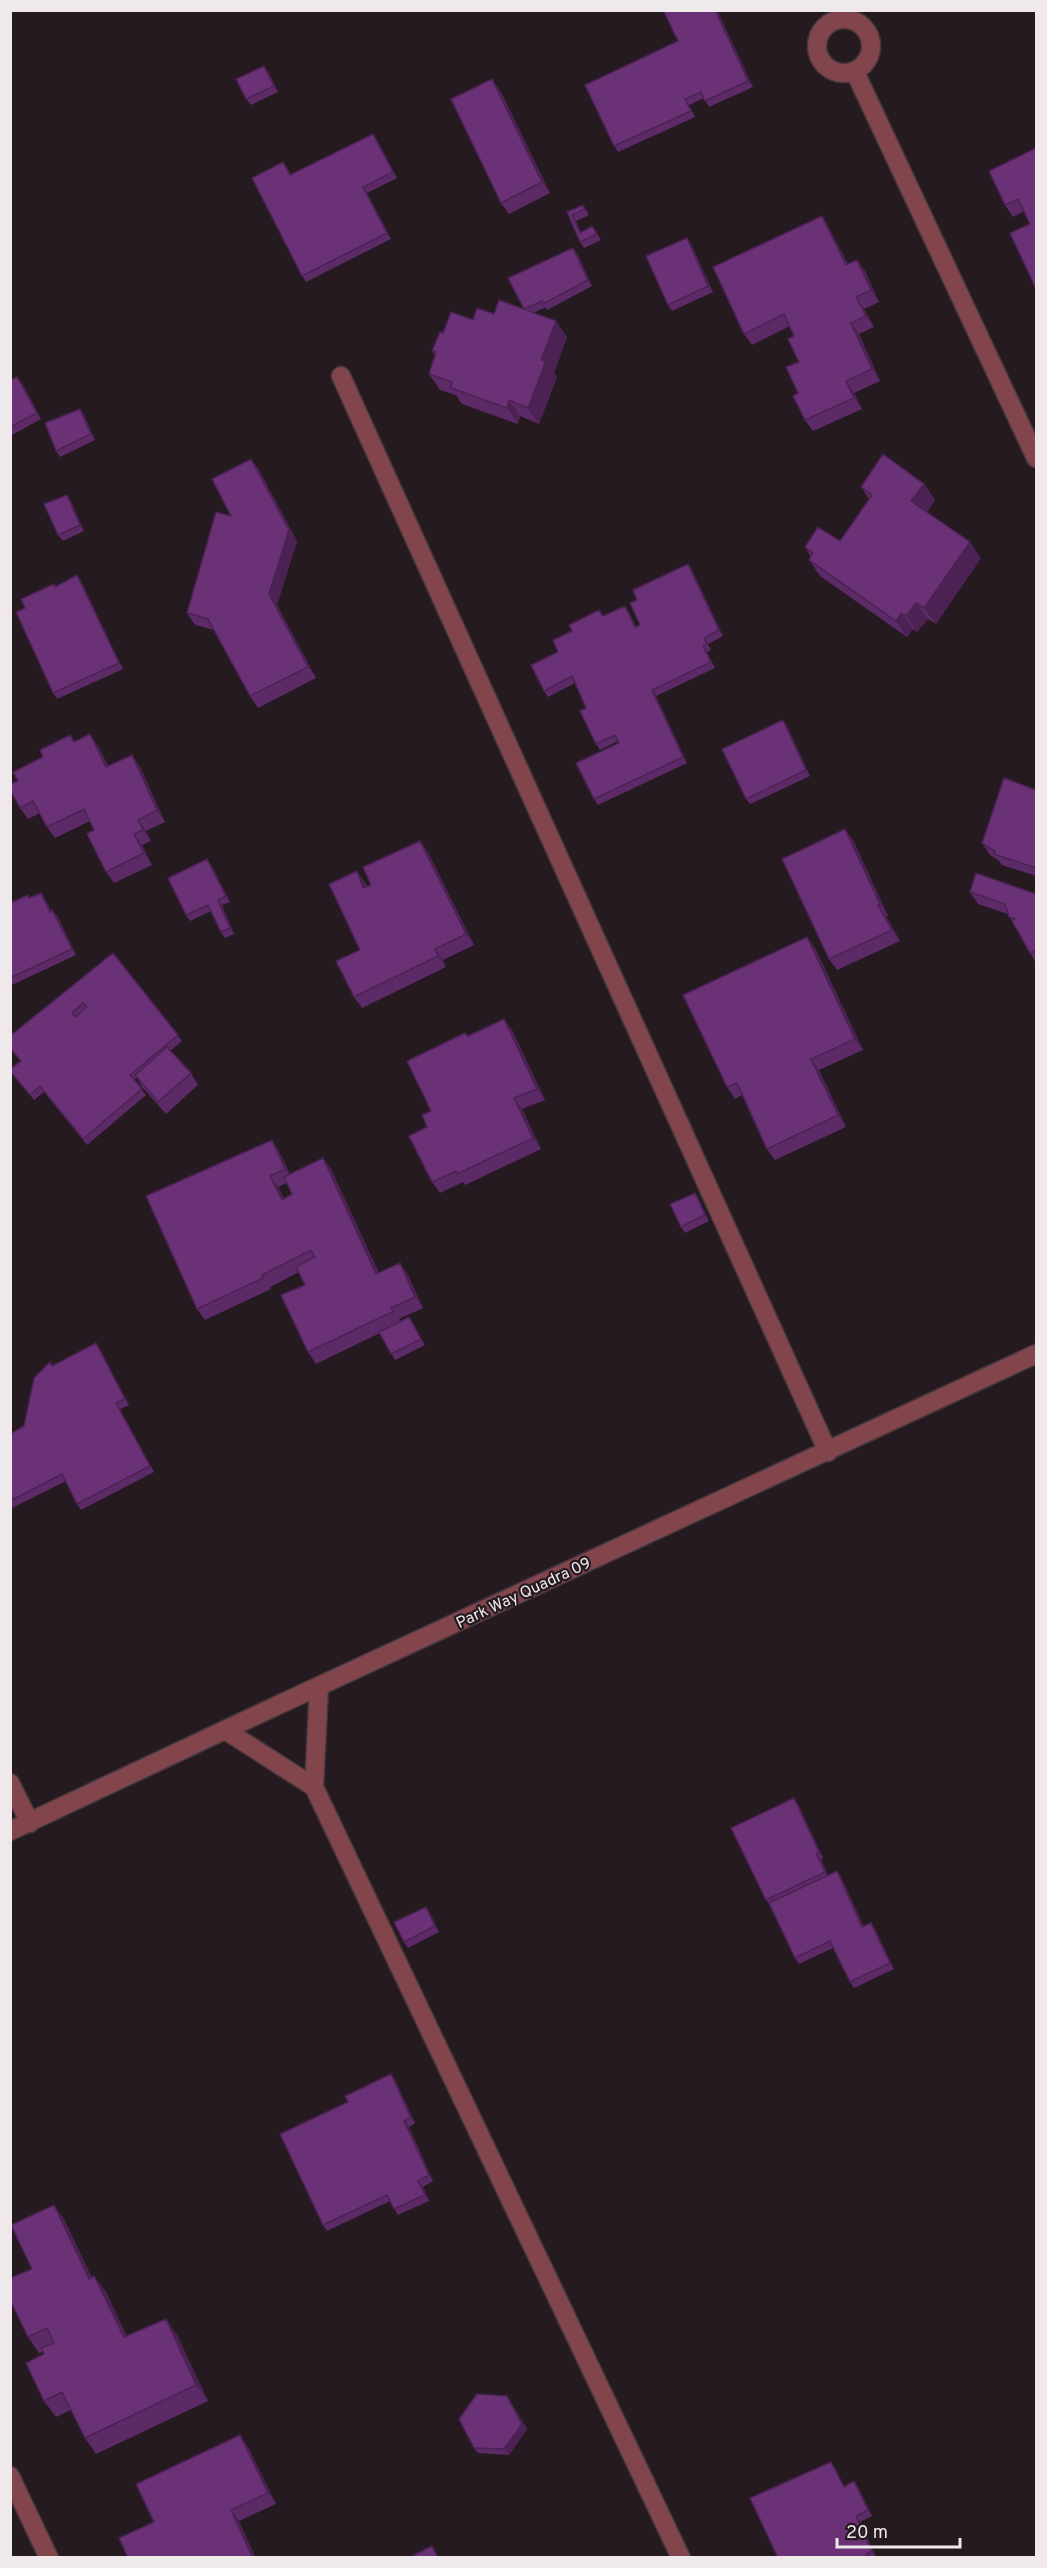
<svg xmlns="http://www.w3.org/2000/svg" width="1047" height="2568" viewBox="0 0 1047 2568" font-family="Overpass,sans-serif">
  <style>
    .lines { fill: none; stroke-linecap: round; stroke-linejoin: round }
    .minor-casing { stroke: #41373d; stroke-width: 21 }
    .minor { stroke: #82454b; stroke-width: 18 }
    .wall { fill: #5c2a66; fill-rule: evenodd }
    .shaded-wall { fill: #4b2253 }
    .building { fill: #6b3177; stroke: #4b2253; stroke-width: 1.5; fill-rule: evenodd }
    .labels { text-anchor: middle; stroke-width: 4.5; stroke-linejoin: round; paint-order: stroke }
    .street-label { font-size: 16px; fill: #f0e9ec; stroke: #251a20 }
  </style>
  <rect width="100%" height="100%" fill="#251a20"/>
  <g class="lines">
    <g class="minor-casing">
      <path id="minor" d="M817 46a27 27 0 1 1 54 0a27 27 0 1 1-54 0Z
        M855,72L1036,458
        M341,376L828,1452
        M319,1686L314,1787L681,2558
        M225,1730L314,1787
        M10,1783L30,1823
        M10,1831L276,1706L1036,1354
        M10,2476L49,2558"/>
    </g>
    <use href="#minor" class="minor"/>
  </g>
  <path class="wall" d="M717,10L753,87L709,107L704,98L689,105L695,117L618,152L614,146L678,41Z
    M268,71L278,92L251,105L246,99Z
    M492,79L500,90L550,193L509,214L501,203Z
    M377,140L397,178L367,193L391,239L306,282L302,276L283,162L291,174Z
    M1036,148L1024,211L1013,217L1005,205Z
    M583,205L589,215L576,221L581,232L592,226L601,240L584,248L580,242L567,212Z
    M822,216L829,228L848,264L865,271L879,302L864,309L874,327L859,334L880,381L854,393L862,409L813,431L805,420L798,393L799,362L794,336L790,326L752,345L744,334Z
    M687,238L691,244L713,292L672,311L668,305Z
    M577,253L592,286L547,310L546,307L533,313L567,337L554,373L557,377L555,382L539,424L520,416L518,424L462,404L456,395L440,390L429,374L435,355L432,351L443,333L473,320L494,314L524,309Z
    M10,380L22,383L41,419L12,435L10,433Z
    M80,409L84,415L95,440L60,457L56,451Z
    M251,459L259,470L297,541L277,605L316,678L258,708L250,696L214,630L195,625L187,613L231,516Z
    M924,484L935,500L927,512L981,558L936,624L928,619L917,632L913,629L907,637L820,576L809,560L811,557L805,547L840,541L869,499L861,487Z
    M71,501L84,531L63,541L58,535Z
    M688,564L692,570L723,636L708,644L711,650L707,652L715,668L656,696L687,763L598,805L594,799L619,743L618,741L600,750L596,744L586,708L575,683L548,697L544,691L558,652L603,616L629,612L636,627L640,625L637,600Z
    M77,575L81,581L123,669L57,699L53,693L25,608L56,586Z
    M783,720L787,726L810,776L750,804L746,799Z
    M75,741L98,746L108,766L132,755L140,767L165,822L146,831L151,841L142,845L152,865L114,883L106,872L94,830L90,821L55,838L47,827L40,813L28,819L20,808L18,781Z
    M1036,790V876L1002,865L998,860L990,855L982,843Z
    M853,840L888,916H886L900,941L837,970L829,959Z
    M420,841L428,852L474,945L443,960L446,967L362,1008L354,997L360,950L365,882L367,886L371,885Z
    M207,859L211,865L230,902L222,905L234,934L225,938L221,932L211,911L190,921L186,915Z
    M970,892L1036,894V963L1030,953L1008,914L978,904Z
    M41,893L45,899L51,911L52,910L57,915L76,955L10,986V903L30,898Z
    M815,948L863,1050L819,1070L846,1127L775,1160L767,1149L742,1095L735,1099L727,1087Z
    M113,953L182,1041L170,1051L191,1073L198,1085L166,1114L142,1087L137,1078L134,1080L146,1095L87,1145L44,1092L34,1100L10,1071L21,1061Z
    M504,1019L512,1030L545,1100L522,1109L541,1149L465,1185L463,1182L440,1193L432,1182L427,1127L468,1036Z
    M279,1151L290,1174L331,1169L379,1273L408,1275L423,1308L399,1319L401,1321L409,1317L425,1345L395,1360L380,1333L316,1364L308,1352L305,1285L299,1272L270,1287L271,1289L205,1320L197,1309ZM287,1183L292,1194L284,1199L278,1187Z
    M695,1193L699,1199L709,1221L685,1233L681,1227Z
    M96,1343L100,1349L129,1405L120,1409L154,1472L81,1510L77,1504L66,1481L10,1509V1434L24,1426L50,1362L53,1365Z
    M798,1804L823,1858L821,1859L828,1875L837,1871L841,1877L864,1927L871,1923L875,1929L894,1969L854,1988L850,1982L833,1948L799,1964L795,1958L770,1906L766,1900Z
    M430,1913L439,1932L408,1948L404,1942Z
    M391,2074L395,2080L415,2123L409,2127L433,2181L423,2187L429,2201L398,2215L390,2201L327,2231L323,2225L348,2102Z
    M54,2205L65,2221L92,2278L94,2276L106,2292L126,2335H177L208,2401L96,2454L85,2438L71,2410L56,2417L44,2401V2354L43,2352L39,2353L28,2337L32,2269Z
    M507,2396L527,2429L509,2455L478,2453L474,2448Z
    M248,2447L276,2504L239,2521L154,2522Z
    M831,2462L844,2486L854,2481L858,2487L872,2516L860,2522L876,2557L778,2558Z"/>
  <path class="shaded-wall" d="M715,10H717L753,87L748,81Z
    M264,66L268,71L278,92L274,86Z
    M492,79L500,90L550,193L542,182Z
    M373,134L377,140L397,178L393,172Z
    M363,187L367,193L391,239L387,233Z
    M822,216L829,228L854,277L846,265Z
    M687,238L691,244L713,292L708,286Z
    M573,248L577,253L592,286L588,280Z
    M857,260L865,271L879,302L871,290Z
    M856,297L864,309L874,327L866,316Z
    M556,321L567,337L554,373L557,377L539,424L528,408L541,360Z
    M851,323L859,334L880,381L872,369Z
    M17,377L22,383L41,419L37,413Z
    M846,381L854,393L862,409L854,398Z
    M509,400L520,416L518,424L507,408Z
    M80,409L84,415L95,440L91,434Z
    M251,459L259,470L297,541L277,605L316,678L308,667L269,594Z
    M924,484L935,500L923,518L911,501Z
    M67,495L71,501L84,531L80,525Z
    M970,542L981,558L936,624L924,608Z
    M688,564L692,570L723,636L719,630Z
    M77,575L81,581L123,669L119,663Z
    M916,603L928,619L917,632L906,616Z
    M625,606L629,612L639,633L635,627Z
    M901,613L913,629L907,637L896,621Z
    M703,646L707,652L715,668L711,662Z
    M652,690L656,696L687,763L683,757Z
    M783,720L787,726L810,776L806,770Z
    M90,734L98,746L113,779L106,767Z
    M132,755L140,767L165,822L157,810Z
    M138,820L146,831L151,841L143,830Z
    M845,829L853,840L888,916L880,904Z
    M134,834L142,845L152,865L144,853Z
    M420,841L428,852L474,945L466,934Z
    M207,859L211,865L230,902L226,896Z
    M357,871L365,882L371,899L363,888Z
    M41,893L45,899L54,917L50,912Z
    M218,900L222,905L234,934L230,928Z
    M878,905L886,916L900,941L892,930Z
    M52,910L57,915L76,955L72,949Z
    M807,937L815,948L863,1050L855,1039Z
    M435,949L443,960L446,967L438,956Z
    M504,1019L512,1030L545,1100L537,1089Z
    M811,1059L819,1070L846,1127L838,1115Z
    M514,1098L522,1109L541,1149L533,1138Z
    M272,1140L279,1151L293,1180L285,1169Z
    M323,1158L331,1169L384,1286L376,1274Z
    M270,1176L278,1187L290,1211L282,1200Z
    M695,1193L699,1199L709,1221L705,1215Z
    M400,1263L408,1275L423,1308L415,1297Z
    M409,1317L413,1323L425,1345L421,1339Z
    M96,1343L100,1349L129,1405L125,1399Z
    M116,1403L120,1409L154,1472L150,1466Z
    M794,1798L798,1804L823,1858L819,1852Z
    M816,1853L821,1859L829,1878L825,1872Z
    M837,1871L841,1877L867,1933L862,1927Z
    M426,1907L430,1913L439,1932L435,1926Z
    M871,1923L875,1929L894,1969L890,1963Z
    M391,2074L395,2080L415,2123L411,2118Z
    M404,2121L409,2127L433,2181L429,2175Z
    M418,2181L423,2187L429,2201L425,2195Z
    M54,2205L65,2221L100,2295L89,2279Z
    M94,2276L106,2292L135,2353L124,2337Z
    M166,2319L177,2335L208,2401L196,2385Z
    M507,2396L527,2429L509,2455L504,2449Z
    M240,2435L248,2447L276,2504L268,2493Z
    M831,2462L835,2468L848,2493L844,2487Z
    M854,2481L858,2487L872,2516L868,2510Z
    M231,2510L239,2521L256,2558H253Z
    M856,2516L860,2522L876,2557L872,2551Z"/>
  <path class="building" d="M663,10H715L748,81L705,101L701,92L685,99L691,111L614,146L585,85L678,41Z
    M264,66L274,86L246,99L236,79Z
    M492,79L542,182L501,203L451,99Z
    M373,134L393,172L363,187L387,233L302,276L252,178L283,162L290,175Z
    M1036,148V289L1010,233L1030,224L1018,199L1005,205L989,171Z
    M583,205L585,209L572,215L580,233L592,226L597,234L580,242L567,212Z
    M822,216L846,265L857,260L871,290L856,297L866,316L851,323L872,369L846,381L854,398L805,420L793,396L798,393L786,367L799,362L788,339L794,336L784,314L744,334L713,267Z
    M687,238L708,286L668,305L646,256Z
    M573,248L588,280L543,304L542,301L524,309L508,278Z
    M499,300L556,321L541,360L545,361L544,366L528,408L509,400L507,408L451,388L452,382L429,374L436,352L432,351L440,332L443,333L451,312L473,320L477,308L494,314Z
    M17,377L37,413L10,427V380Z
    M80,409L91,434L56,451L45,423Z
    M883,454L924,484L911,501L970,542L924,608L916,603L906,616L901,613L896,621L809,560L813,553L805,547L818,527L840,541L872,495L861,487Z
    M251,459L289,530L269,594L308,667L250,696L208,619L187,613L216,512L231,516L212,479Z
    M67,495L80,525L58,535L44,504Z
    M688,564L719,630L704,638L707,644L703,646L711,662L652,690L683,757L594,799L576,763L619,743L615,735L596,744L580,711L586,708L572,676L544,691L531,665L558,652L553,640L572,631L569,625L599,610L603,616L625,606L635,627L640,625L630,603L637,600L633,590Z
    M77,575L119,663L53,693L16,612L25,608L21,599L54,584L55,587Z
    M783,720L806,770L746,799L722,749Z
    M90,734L106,767L132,755L157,810L138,820L143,830L134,834L144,853L106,872L87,834L94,830L84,809L47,827L33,801L20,808L10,790V784L18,781L13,772L43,757L40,750L70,735L74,742Z
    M1004,778L1036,790V868L994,854L995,851L982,843Z
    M845,829L880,904L878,905L892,930L829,959L782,859Z
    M420,841L466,934L435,949L438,956L354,997L336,961L360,950L329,884L357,871L363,888L371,885L363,867Z
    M207,859L226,896L218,900L230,928L221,932L208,905L186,915L168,878Z
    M976,873L1036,894V950L1030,953L1012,921L1015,919L1009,917L1005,904L970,892Z
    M41,893L50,912L52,910L72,949L10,978V903L28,895L29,898Z
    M807,937L855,1039L811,1059L838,1115L767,1149L737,1083L727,1087L683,995Z
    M113,953L178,1035L130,1075L142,1089L83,1139L40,1086L30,1095L10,1071V1069L21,1061L10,1048V1036ZM83,1003L87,1007L75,1017L72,1013Z
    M504,1019L537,1089L514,1098L533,1138L457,1174L456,1171L432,1182L409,1136L427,1127L422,1115L431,1111L407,1061L465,1033L468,1036Z
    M167,1047L191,1073L158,1102L135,1075Z
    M272,1140L285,1169L270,1176L282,1200L292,1194L284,1177L323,1158L376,1274L400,1263L415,1297L391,1308L394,1311L308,1352L281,1295L305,1285L296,1267L315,1257L311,1250L262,1275L263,1278L197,1309L146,1196Z
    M695,1193L705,1215L681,1227L670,1204Z
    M409,1317L421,1339L391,1354L379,1332Z
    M96,1343L125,1399L116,1403L150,1466L77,1504L62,1474L10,1501V1434L24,1426L34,1378L50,1362L52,1366Z
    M794,1798L819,1852L816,1853L825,1872L766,1900L731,1828Z
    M837,1871L862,1927L871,1923L890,1963L850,1982L830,1941L795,1958L769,1903Z
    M426,1907L435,1926L404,1942L394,1922Z
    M391,2074L411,2118L404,2121L429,2175L418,2181L425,2195L394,2209L387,2195L323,2225L280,2134L348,2102L345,2096Z
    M54,2205L89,2279L94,2276L124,2337L166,2319L196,2385L85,2438L62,2392L44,2401L26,2363L44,2354L41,2348L54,2343L47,2328L28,2337L10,2300V2278L32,2269L11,2225Z
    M477,2394L507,2396L522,2424L504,2449L474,2448L459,2419Z
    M240,2435L268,2493L231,2510L253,2558H128L119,2538L154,2522L136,2484Z
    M831,2462L844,2487L854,2481L868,2510L856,2516L872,2551L866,2554L868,2558H778L750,2498Z
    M432,2546L438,2558H408Z"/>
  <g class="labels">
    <g class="street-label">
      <text transform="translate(523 1592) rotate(-25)" y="6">Park Way Quadra 09</text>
    </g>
  </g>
  <rect width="1047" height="2568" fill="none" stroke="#f0e9ec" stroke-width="24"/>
  <path d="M837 2538v9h123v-9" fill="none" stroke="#f0e9ec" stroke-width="3"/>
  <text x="846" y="2538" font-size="18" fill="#f0e9ec" stroke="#251a20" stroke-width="4.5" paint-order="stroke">20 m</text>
</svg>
